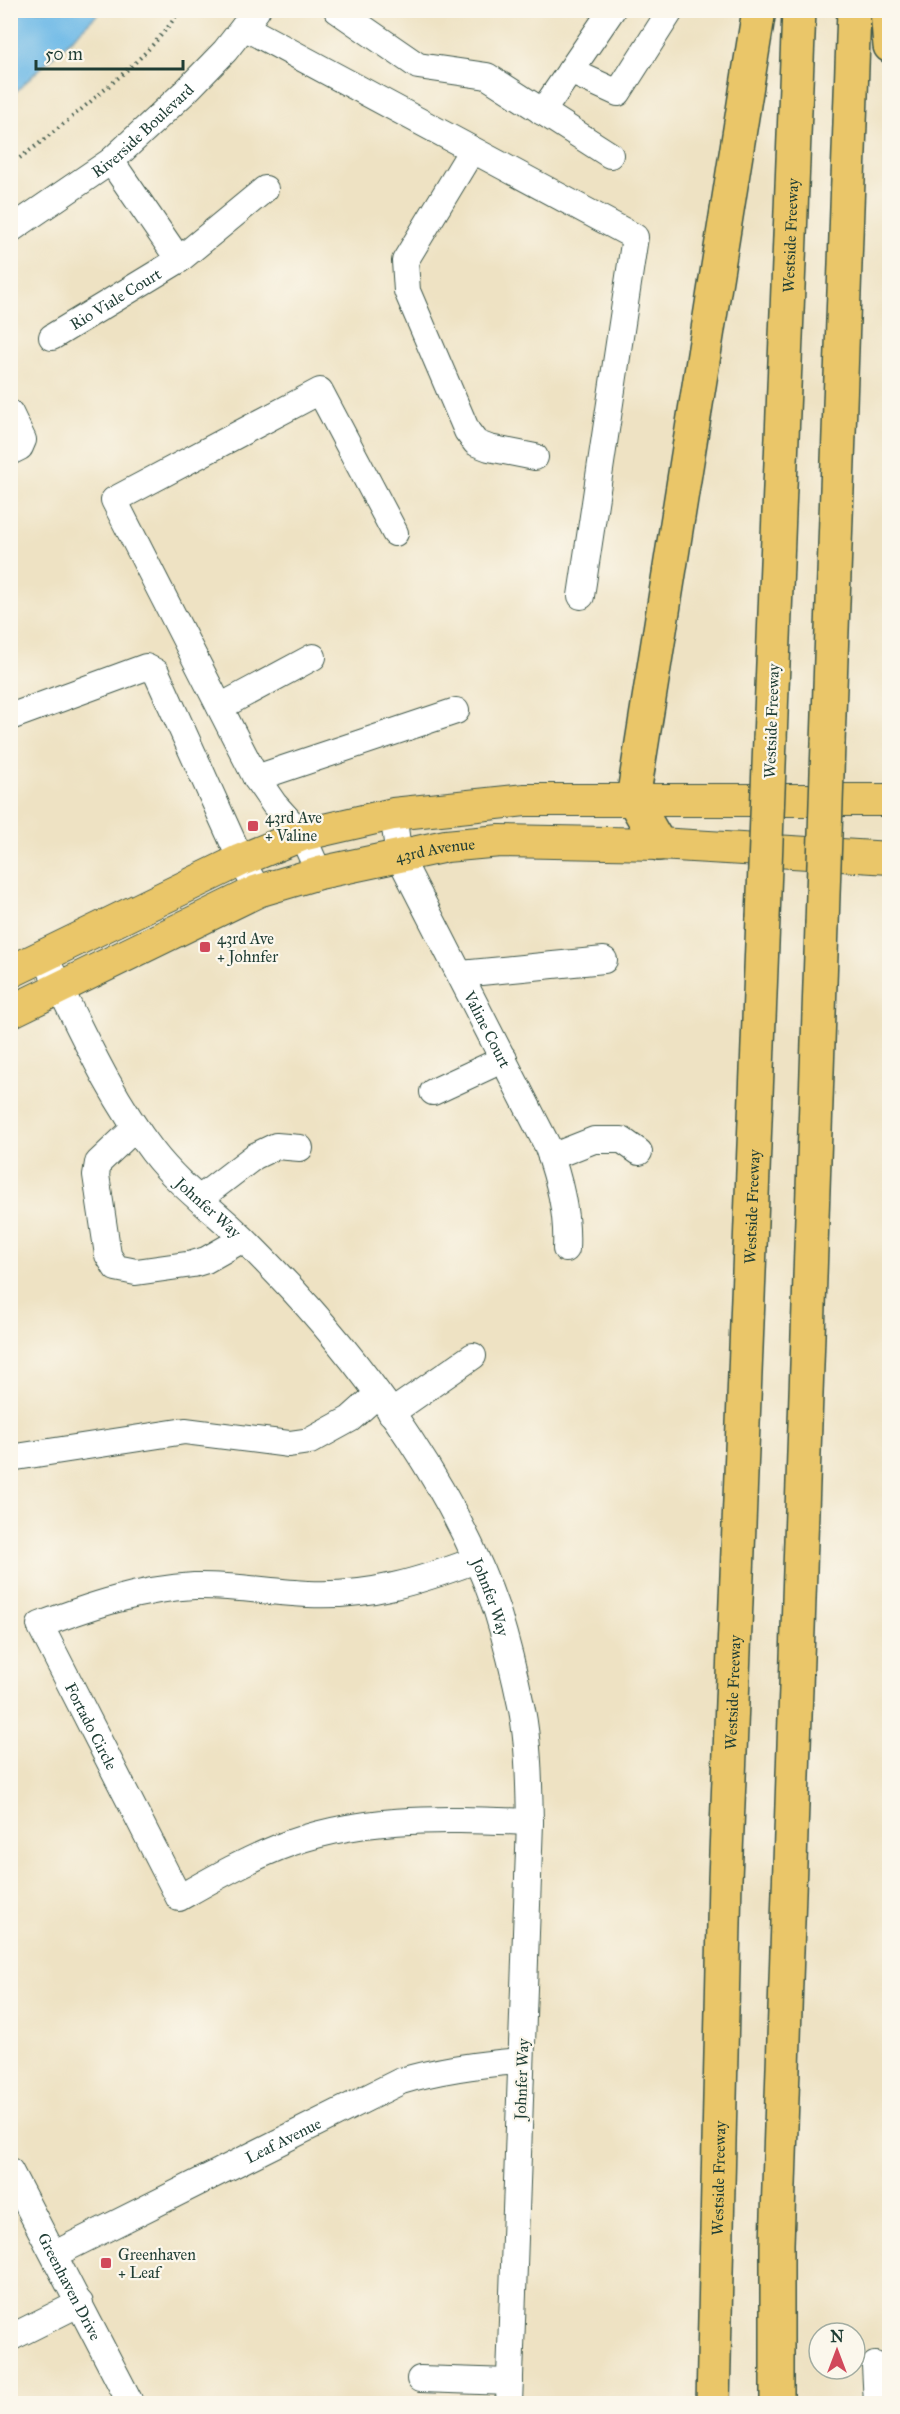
<svg xmlns="http://www.w3.org/2000/svg" width="900" height="2414" viewBox="0 0 900 2414" font-family="'IM FELL Great Primer',serif">
  <style>
    .water { fill: #6ebae7; stroke: #467c8e; stroke-width: 1.5 }
    .lines { fill: none; stroke-linecap: round; stroke-linejoin: round }
    .minor-casing { stroke: #3e5649; stroke-width: 28 }
    .major-casing { stroke: #3e5649; stroke-width: 34 }
    .highway-casing { stroke: #3e5649; stroke-width: 36 }
    .path { stroke: #3e5649; stroke-width: 4; stroke-dasharray: 1.5 4.5; stroke-linecap: butt }
    .minor { stroke: #fff; stroke-width: 26 }
    .major { stroke: #eac669; stroke-width: 32 }
    .highway { stroke: #eac669; stroke-width: 33 }
    .highway-bridge-casing { stroke: #3e5649; stroke-width: 36; stroke-linecap: butt }
    .highway-bridge { stroke: #eac669; stroke-width: 33 }
    .poi-dot { fill: #d1495b; stroke: #fbf7ec; stroke-width: 2 }
    .labels { text-anchor: middle; stroke-width: 4.5; stroke-linejoin: round; paint-order: stroke }
    .street-label { font-size: 16px; fill: #1f3d34; stroke: #fbf7ec }
    .poi-label { font-size: 16px; fill: #1f3d34; stroke: #fbf7ec; text-anchor: start }
  </style>
  <rect width="100%" height="100%" fill="#fbf7ec"/>
  <filter id="ink" filterUnits="userSpaceOnUse"><feTurbulence type="fractalNoise" baseFrequency=".0167" numOctaves="2"/><feDisplacementMap in="SourceGraphic" scale="12" xChannelSelector="R" yChannelSelector="G"/><feConvolveMatrix kernelMatrix="1 2 1 2 8 2 1 2 1" color-interpolation-filters="sRGB"/></filter>
  <filter id="wash" filterUnits="userSpaceOnUse"><feTurbulence type="fractalNoise" baseFrequency=".008" numOctaves="4" result="noise"/><feDisplacementMap in="SourceGraphic" scale="24" xChannelSelector="R" yChannelSelector="G"/><feGaussianBlur stdDeviation="1.35" result="paint"/><feColorMatrix in="noise" values="0 0 0 0 0 0 0 0 0 0 0 0 0 0 0 0 0 1.4 0 .05"/><feComposite in="paint" operator="in"/></filter>
  <g filter="url(#wash)">
    <rect width="100%" height="100%" fill="#eee2c3"/>
    <path class="water" d="M11,10H101V11L11,96Z"/>
  </g>
  <g filter="url(#ink)">
    <g class="lines">
      <g class="minor-casing">
        <g id="minor">
          <path d="M337,10L418,66L487,76L610,155"/>
          <path d="M244,27L635,237L581,596"/>
          <path d="M570,71L618,93L671,10"/>
          <path d="M542,112L612,10"/>
          <path d="M472,150L405,261L407,291L467,431L476,443L489,448L535,457"/>
          <path d="M111,161L179,260"/>
          <path id="s1" d="M10,230L111,161L186,91L225,51L257,10"/>
          <path id="s2" d="M52,337L179,260L265,189"/>
          <path d="M10,413L23,440L20,447L10,452"/>
          <path d="M220,707L313,657"/>
          <path d="M10,717L146,667L156,672L241,860L258,891"/>
          <path d="M256,778L456,711"/>
          <path id="s3" d="M393,814L399,856L547,1145C559,1179 568,1213 566,1249"/>
          <path d="M319,873L302,835L274,804L256,778L114,500L320,391L395,533"/>
          <path id="s4" d="M44,956C78,1023 107,1092 153,1152C176,1182 207,1205 234,1230C254,1249 273,1269 292,1289C373,1377 458,1496 497,1611C507,1643 515,1676 522,1710C529,1747 529,1785 530,1822L509,2404"/>
          <path d="M461,974L604,960"/>
          <path d="M433,1092L504,1059"/>
          <path d="M135,1128L98,1163L96,1175L108,1255L116,1268L136,1272L193,1264L206,1260L243,1239"/>
          <path d="M551,1157L594,1140H622L639,1152"/>
          <path d="M199,1199L255,1156L276,1146L300,1148"/>
          <path d="M391,1413L473,1356"/>
          <path d="M10,1458L185,1431L289,1444L310,1441L350,1419L378,1394"/>
          <path id="s5" d="M476,1560C420,1581 369,1597 308,1594C270,1592 232,1585 194,1586C140,1589 90,1606 40,1625L179,1898C211,1880 242,1862 277,1848C358,1815 443,1819 530,1822"/>
          <path id="s6" d="M10,2171L131,2404"/>
          <path id="s7" d="M55,2254L401,2081C442,2069 478,2064 521,2061"/>
          <path d="M10,2338L80,2303"/>
          <path d="M875,2365L877,2404"/>
          <path d="M420,2379L510,2382"/>
        </g>
      </g>
      <g class="major-casing">
        <g id="major">
          <path d="M10,972L241,860L302,835L393,814L525,800H890"/>
          <path id="s8" d="M10,1012L258,891L319,873L446,846L500,841L659,844L890,858"/>
        </g>
      </g>
      <g class="highway-casing">
        <g id="highway">
          <path d="M887,10L890,46"/>
          <path id="s9" d="M770,739L799,10"/>
          <path d="M828,743L854,10"/>
          <path d="M659,844L633,799L759,10"/>
          <path id="s10" d="M713,2404L725,1879L763,918"/>
          <path d="M777,2404V2244L822,925"/>
        </g>
      </g>
      <path class="path" d="M10,165C38,145 64,124 90,102C122,75 157,46 180,10"/>
      <use href="#minor" class="minor"/>
      <use href="#major" class="major"/>
      <use href="#highway" class="highway"/>
      <g class="highway-bridge-casing">
        <path id="highway-bridge" d="M763,918L770,739
          M822,925L828,743"/>
      </g>
      <use href="#highway-bridge" class="highway-bridge"/>
    </g>
  </g>
  <g class="poi-dot">
    <rect x="247" y="820" width="12" height="12" rx="3"/>
    <rect x="199" y="941" width="12" height="12" rx="3"/>
    <rect x="100" y="2257" width="12" height="12" rx="3"/>
  </g>
  <g class="labels">
    <g class="street-label">
      <text dy="6" stroke="none"><textPath href="#s1" startOffset="166">Riverside Boulevard</textPath></text>
      <text dy="6" stroke="none"><textPath href="#s9" startOffset="504">Westside Freeway</textPath></text>
      <text dy="6" stroke="none"><textPath href="#s2" startOffset="74">Rio Viale Court</textPath></text>
      <text transform="translate(771 721) rotate(-88)" y="6">Westside Freeway</text>
      <text dy="6" stroke="none"><textPath href="#s8" startOffset="458">43rd Avenue</textPath></text>
      <text dy="6" stroke="none"><textPath href="#s3" startOffset="237">Valine Court</textPath></text>
      <text dy="6" stroke="none"><textPath href="#s4" startOffset="303">Johnfer Way</textPath></text>
      <text dy="6" stroke="none"><textPath href="#s10" startOffset="1198">Westside Freeway</textPath></text>
      <text dy="6" stroke="none"><textPath href="#s4" startOffset="789">Johnfer Way</textPath></text>
      <text dy="6" stroke="none"><textPath href="#s10" startOffset="712">Westside Freeway</textPath></text>
      <text dy="6" stroke="none"><textPath href="#s5" startOffset="560">Fortado Circle</textPath></text>
      <text transform="translate(521 2079) rotate(-88)" y="6">Johnfer Way</text>
      <text dy="6" stroke="none"><textPath href="#s7" startOffset="255">Leaf Avenue</textPath></text>
      <text dy="6" stroke="none"><textPath href="#s10" startOffset="226">Westside Freeway</textPath></text>
      <text dy="6" stroke="none"><textPath href="#s6" startOffset="130">Greenhaven Drive</textPath></text>
    </g>
    <g class="poi-label">
      <text x="265" y="823">43rd Ave<tspan x="265" dy="18">+ Valine</tspan></text>
      <text x="217" y="944">43rd Ave<tspan x="217" dy="18">+ Johnfer</tspan></text>
      <text x="118" y="2260">Greenhaven<tspan x="118" dy="18">+ Leaf</tspan></text>
    </g>
  </g>
  <rect width="900" height="2414" fill="none" stroke="#fbf7ec" stroke-width="36"/>
  <g transform="translate(837 2351)"><circle r="28" fill="#fbf7ec" stroke="#a3ada2" stroke-width="1.5"/>
  <path d="M0-4.5L10 22L0 15L-10 22Z" fill="#d1495b"/>
  <text y="-9" font-size="16" font-weight="bold" text-anchor="middle" fill="#1f3d34">N</text>
  </g>
  <path d="M36 60v9h147v-9" fill="none" stroke="#1f3d34" stroke-width="3"/>
  <text x="45" y="60" font-size="18" fill="#1f3d34" stroke="#fbf7ec" stroke-width="4.5" paint-order="stroke">50 m</text>
</svg>
